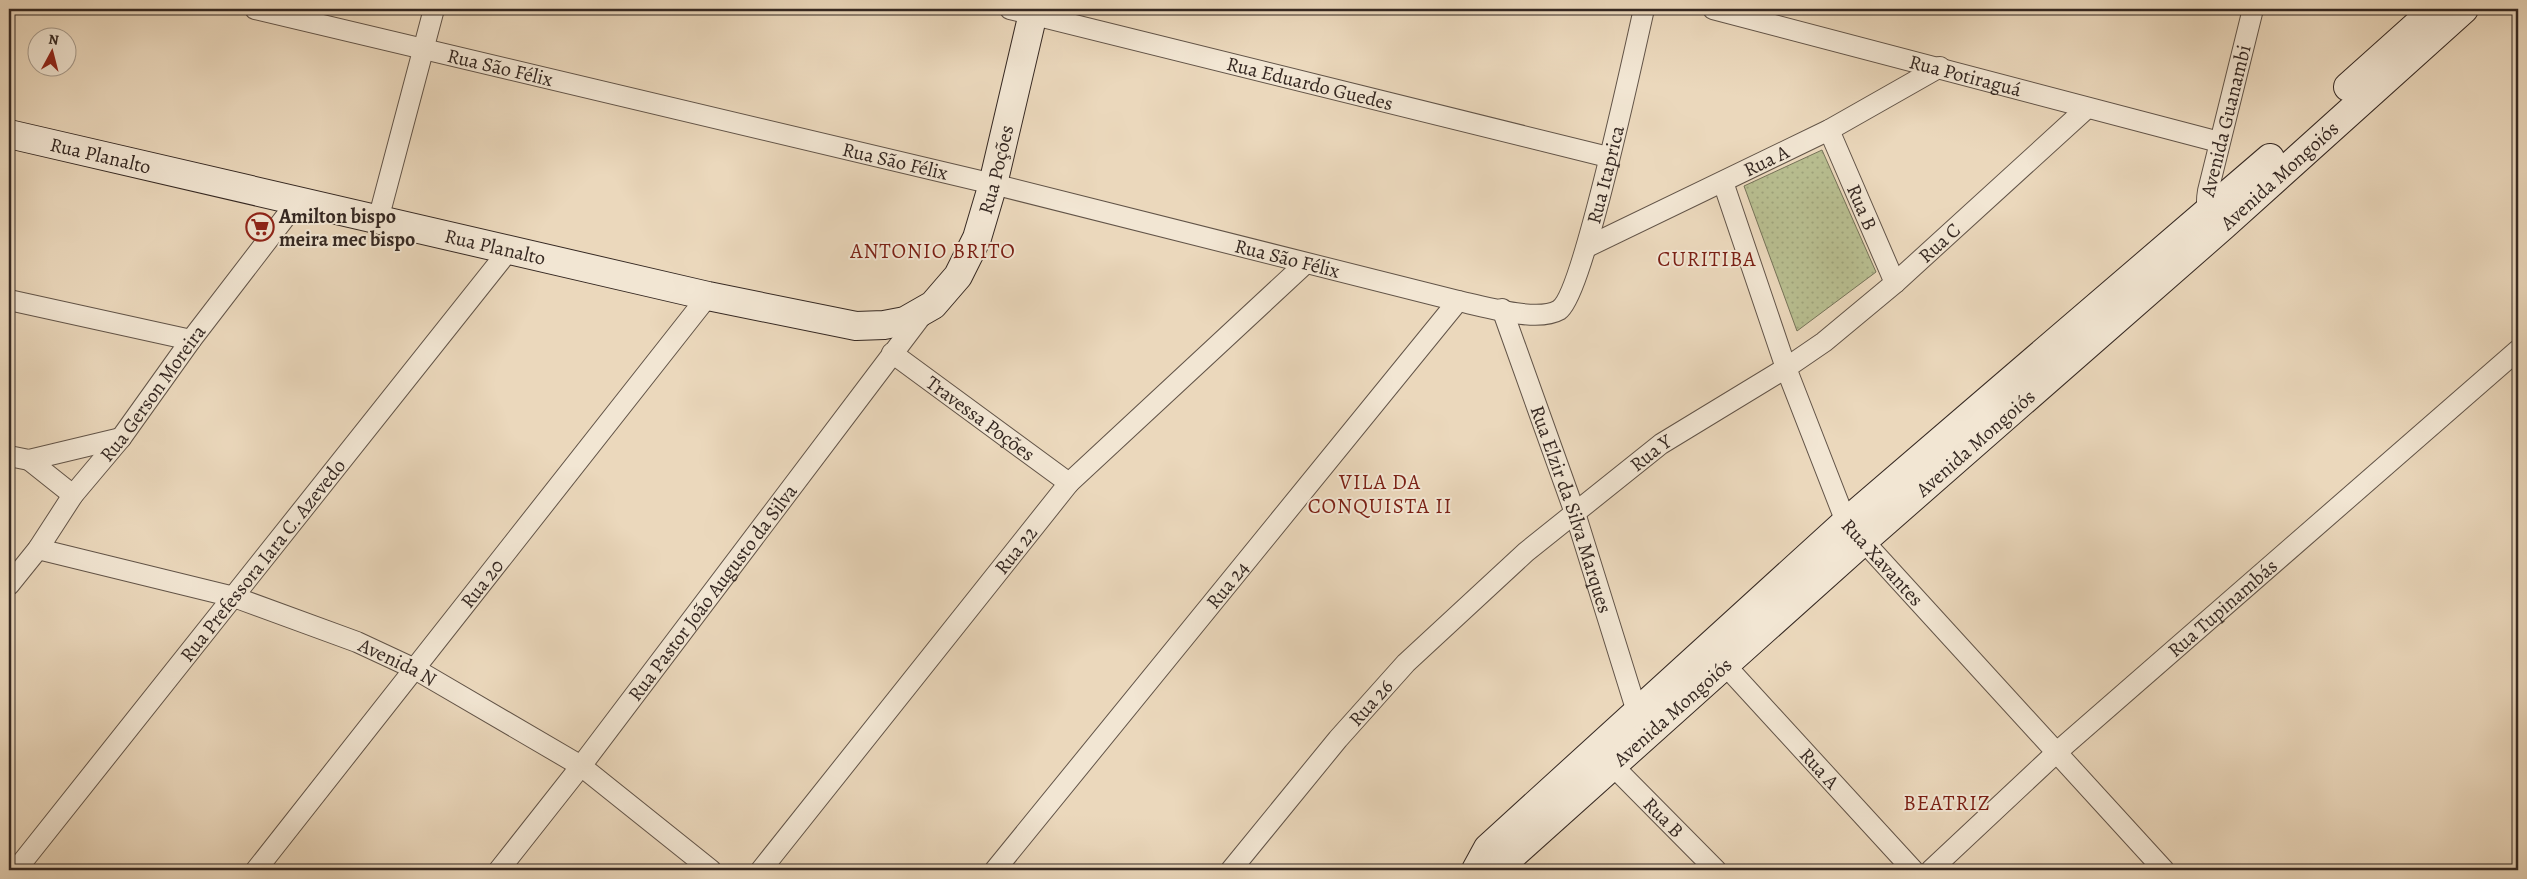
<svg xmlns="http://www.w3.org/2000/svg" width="2527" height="879" viewBox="0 0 2527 879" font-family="Alegreya,serif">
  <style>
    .park { fill: url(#park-dots); stroke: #767359 }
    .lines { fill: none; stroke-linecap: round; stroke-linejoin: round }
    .street-casing { stroke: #625448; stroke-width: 22 }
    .secondary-casing { stroke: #352822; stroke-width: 30 }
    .street { stroke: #f2e6d3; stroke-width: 20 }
    .secondary { stroke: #f2e6d3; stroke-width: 28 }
    .labels { text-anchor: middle; stroke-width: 4; stroke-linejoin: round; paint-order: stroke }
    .street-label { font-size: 20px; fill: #352822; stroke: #f2e6d3 }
    .poi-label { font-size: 20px; font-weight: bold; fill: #352822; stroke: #f2e6d3; text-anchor: start }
    .neighbourhood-label { font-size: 21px; letter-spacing: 1px; fill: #7a1f14; stroke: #f2e6d3 }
  </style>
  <defs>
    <pattern id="park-dots" width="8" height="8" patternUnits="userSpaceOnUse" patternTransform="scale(1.25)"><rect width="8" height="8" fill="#b8be90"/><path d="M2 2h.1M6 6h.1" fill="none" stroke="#9fa37c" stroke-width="1.8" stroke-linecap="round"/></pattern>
  </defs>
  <rect width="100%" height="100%" fill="#ebd8bc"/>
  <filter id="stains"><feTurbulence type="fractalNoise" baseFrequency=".004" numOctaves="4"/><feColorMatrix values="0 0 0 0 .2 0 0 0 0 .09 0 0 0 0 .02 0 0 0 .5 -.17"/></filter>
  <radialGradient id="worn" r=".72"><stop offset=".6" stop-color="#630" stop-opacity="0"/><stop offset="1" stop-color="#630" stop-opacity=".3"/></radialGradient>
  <path class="park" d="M1822,150L1876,272L1797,331L1744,186Z"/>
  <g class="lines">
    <g class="street-casing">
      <g id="street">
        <path id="s1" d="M255,9L993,184L1458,301C1483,306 1537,323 1559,310C1583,294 1634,52 1644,9"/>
        <path id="s2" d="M1010,9L1608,157"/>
        <path id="s3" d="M1713,9L2219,142"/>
        <path id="s4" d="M1829,130L1895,283"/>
        <path id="s5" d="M1723,182L1786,368L1846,522L2164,870"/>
        <path id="s6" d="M2215,218C2206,209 2206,203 2208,191L2253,9"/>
        <path d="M378,220L434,9"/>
        <path id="s7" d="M1587,247L1829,130L1940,67"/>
        <path d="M9,300L191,340"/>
        <path id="s8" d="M1502,309L1575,513L1637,712"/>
        <path id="s9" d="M892,353L1069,483"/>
        <path d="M9,456L29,460L121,438"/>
        <path d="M29,460L73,495"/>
        <path id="s10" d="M38,549L234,597L357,642L415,669L581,766L711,870"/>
        <path id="s11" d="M9,585L38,549L73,495L121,438L191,340L297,202"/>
        <path id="s12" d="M1725,665L1913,870"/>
        <path id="s13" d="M1613,766L1716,870"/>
        <path id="s14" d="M16,870L509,250"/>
        <path id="s15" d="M256,870L708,296"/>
        <path id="s16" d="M499,870L581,766L922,315"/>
        <path id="s17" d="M761,870L1069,483L1305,264"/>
        <path id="s18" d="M995,870L1458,301"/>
        <path id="s19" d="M1231,870L1338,739L1406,663L1526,552L1661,444L1786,368L1824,342L1895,283L2087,108"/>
        <path id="s20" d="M1931,870L2057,752L2518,350"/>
      </g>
    </g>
    <g class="secondary-casing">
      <g id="secondary">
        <path d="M2348,87L2435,9"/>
        <path id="s21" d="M9,134L708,296L856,326L884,325L905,321L933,305L958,276L977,238L993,184L1034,9"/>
        <path d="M1476,870L1488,848L1846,522L2270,158"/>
        <path id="s22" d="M1481,870L1507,860L1862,542L2223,226L2464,9"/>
      </g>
    </g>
    <use href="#street" class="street"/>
    <use href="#secondary" class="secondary"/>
  </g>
  <defs>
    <g id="supermarket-ring" transform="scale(1.4375)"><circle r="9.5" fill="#f2e6d3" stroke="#8f2418" stroke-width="1.5"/><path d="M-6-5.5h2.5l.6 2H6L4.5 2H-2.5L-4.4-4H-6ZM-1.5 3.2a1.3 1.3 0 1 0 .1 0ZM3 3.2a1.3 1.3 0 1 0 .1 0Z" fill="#8f2418"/></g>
  </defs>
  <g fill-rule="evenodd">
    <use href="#supermarket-ring" x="260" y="227"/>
  </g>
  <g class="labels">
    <g class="street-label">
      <text dy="7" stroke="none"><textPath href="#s1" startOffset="252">Rua São Félix</textPath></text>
      <text dy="7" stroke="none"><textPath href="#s3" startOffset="261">Rua Potiraguá</textPath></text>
      <text dy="7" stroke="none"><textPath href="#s2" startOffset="309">Rua Eduardo Guedes</textPath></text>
      <text dy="7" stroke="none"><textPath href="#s6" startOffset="102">Avenida Guanambi</textPath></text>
      <text dy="7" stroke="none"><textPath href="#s21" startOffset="94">Rua Planalto</textPath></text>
      <text dy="7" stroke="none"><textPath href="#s1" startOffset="658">Rua São Félix</textPath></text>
      <text dy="7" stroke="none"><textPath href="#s7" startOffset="199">Rua A</textPath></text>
      <text dy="7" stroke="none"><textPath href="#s21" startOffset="1102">Rua Poções</textPath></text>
      <text dy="7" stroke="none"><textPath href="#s1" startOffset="1485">Rua Itaprica</textPath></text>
      <text dy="7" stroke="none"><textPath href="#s22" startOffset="1060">Avenida Mongoiós</textPath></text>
      <text dy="7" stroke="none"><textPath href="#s4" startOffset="84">Rua B</textPath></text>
      <text dy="7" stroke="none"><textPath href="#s19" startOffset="952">Rua C</textPath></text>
      <text dy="7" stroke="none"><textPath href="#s21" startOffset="499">Rua Planalto</textPath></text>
      <text dy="7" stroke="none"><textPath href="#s1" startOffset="1062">Rua São Félix</textPath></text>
      <text dy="7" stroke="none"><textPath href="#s11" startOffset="240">Rua Gerson Moreira</textPath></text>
      <text dy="7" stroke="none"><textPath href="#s9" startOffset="110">Travessa Poções</textPath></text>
      <text dy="7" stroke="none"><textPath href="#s22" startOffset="655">Avenida Mongoiós</textPath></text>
      <text dy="7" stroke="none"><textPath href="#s19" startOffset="594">Rua Y</textPath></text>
      <text dy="7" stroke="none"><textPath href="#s8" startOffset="212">Rua Elzir da Silva Marques</textPath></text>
      <text dy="7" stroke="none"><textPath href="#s17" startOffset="409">Rua 22</textPath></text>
      <text dy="7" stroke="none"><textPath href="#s14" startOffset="396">Rua Prefessora Iara C. Azevedo</textPath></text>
      <text dy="7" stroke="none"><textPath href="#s5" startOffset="416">Rua Xavantes</textPath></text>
      <text dy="7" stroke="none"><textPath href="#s15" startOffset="365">Rua 20</textPath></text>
      <text dy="7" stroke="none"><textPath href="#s18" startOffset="368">Rua 24</textPath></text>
      <text dy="7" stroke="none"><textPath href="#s16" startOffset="350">Rua Pastor João Augusto da Silva</textPath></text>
      <text dy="7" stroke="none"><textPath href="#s20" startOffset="392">Rua Tupinambás</textPath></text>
      <text dy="7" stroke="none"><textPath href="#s10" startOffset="378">Avenida N</textPath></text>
      <text dy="7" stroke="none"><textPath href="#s19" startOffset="218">Rua 26</textPath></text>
      <text dy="7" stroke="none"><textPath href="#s22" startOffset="250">Avenida Mongoiós</textPath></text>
      <text dy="7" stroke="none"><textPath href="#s12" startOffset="140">Rua A</textPath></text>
      <text dy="7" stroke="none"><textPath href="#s13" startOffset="72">Rua B</textPath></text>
    </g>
    <g class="poi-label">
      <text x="279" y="223">Amilton bispo<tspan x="279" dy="23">meira mec bispo</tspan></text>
    </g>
    <g class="neighbourhood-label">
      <text x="933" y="258">ANTONIO BRITO</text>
      <text x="1707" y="266">CURITIBA</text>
      <text x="1380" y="489">VILA DA<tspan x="1380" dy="24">CONQUISTA II</tspan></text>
      <text x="1947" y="810">BEATRIZ</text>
    </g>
  </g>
  <rect width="2527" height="879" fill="none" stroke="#ebd8bc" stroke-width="30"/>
  <rect x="10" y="10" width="2507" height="859" fill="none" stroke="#352822" stroke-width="2.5"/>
  <rect x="15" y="15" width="2497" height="849" fill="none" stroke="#352822"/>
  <g transform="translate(52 52) rotate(7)"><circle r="24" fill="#f2e6d3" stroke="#a69a8c"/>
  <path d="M0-4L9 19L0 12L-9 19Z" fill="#8f2418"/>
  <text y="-8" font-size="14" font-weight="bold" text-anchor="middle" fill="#352822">N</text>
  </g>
  <rect width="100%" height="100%" filter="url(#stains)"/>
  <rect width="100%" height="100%" fill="url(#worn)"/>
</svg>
